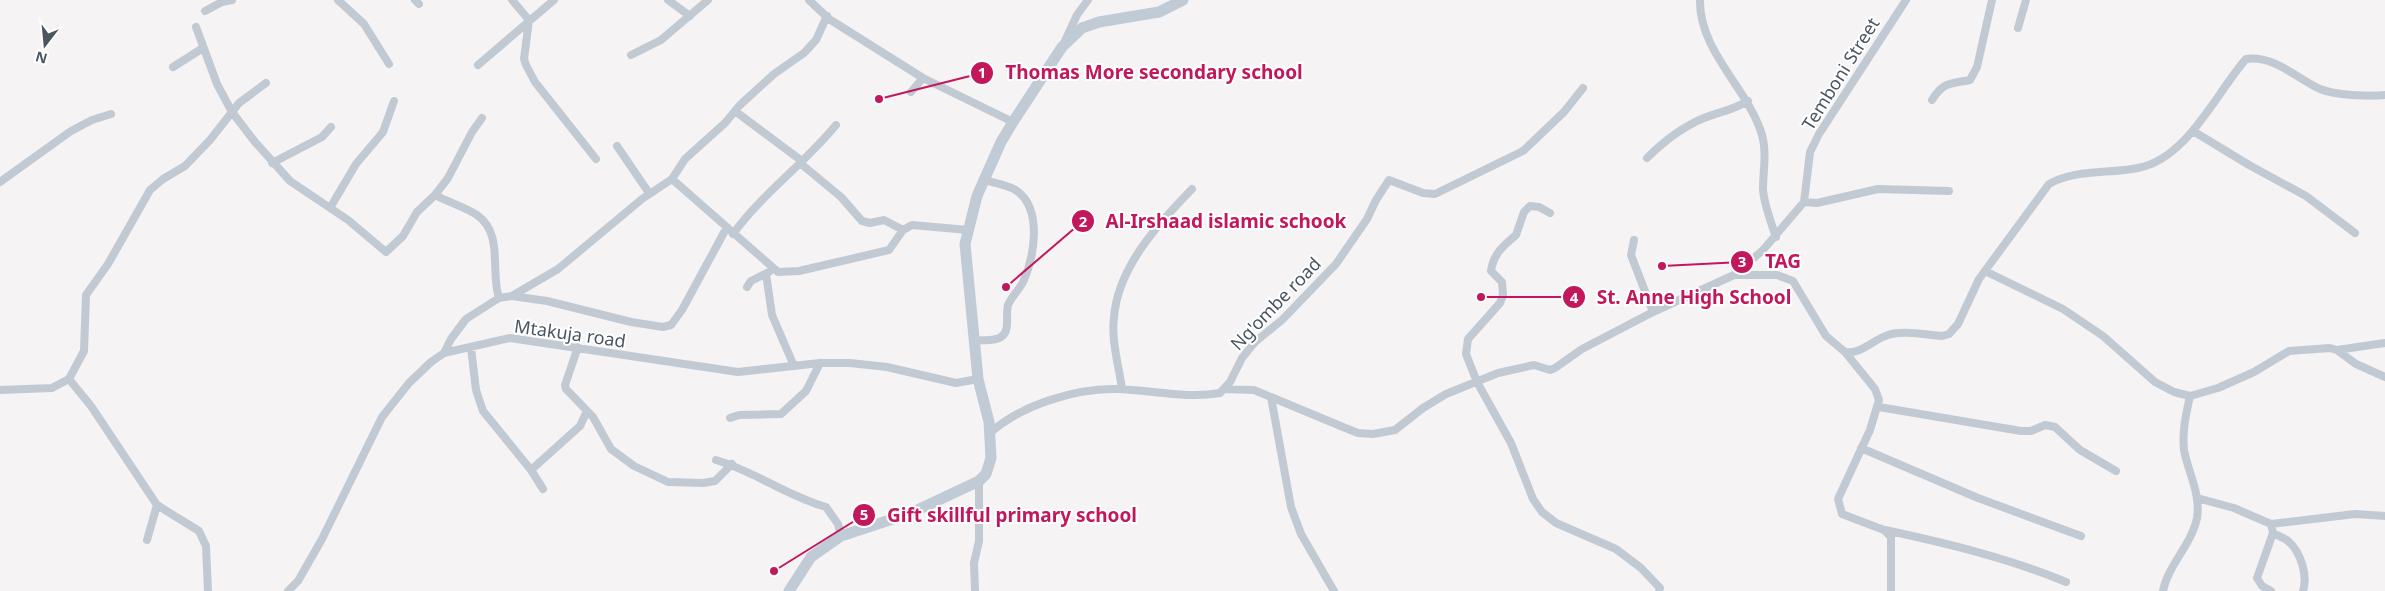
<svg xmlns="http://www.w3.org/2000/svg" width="2385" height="591" viewBox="0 0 2385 591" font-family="'Noto Sans',sans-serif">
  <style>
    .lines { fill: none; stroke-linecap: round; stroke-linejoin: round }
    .street { stroke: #c1cad2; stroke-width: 8 }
    .secondary { stroke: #c1cbd6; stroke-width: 11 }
    .labels { text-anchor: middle; stroke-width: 4; stroke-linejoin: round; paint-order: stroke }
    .street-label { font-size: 18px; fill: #4a5661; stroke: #fff }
    .leader { fill: none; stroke: #c2185b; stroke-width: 2 }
    .callout-dot { fill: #c2185b; stroke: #fff; stroke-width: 2 }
    .mark-label { font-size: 15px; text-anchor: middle; font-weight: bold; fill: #fff }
    .callout-label { font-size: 19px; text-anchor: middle; font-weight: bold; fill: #c2185b; stroke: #fff; stroke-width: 4; stroke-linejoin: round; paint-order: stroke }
  </style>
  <rect width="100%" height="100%" fill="#f5f3f3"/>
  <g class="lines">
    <path class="street" d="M338,0L364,24L389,64
      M415,0L419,4
      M512,0L529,20L524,59L526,65L535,82L596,159
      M668,0L690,16
      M809,0L829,19L923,78L1013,122
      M1700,0C1699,49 1744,85 1760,129C1768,149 1763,169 1763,189C1764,205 1771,222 1776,237
      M205,11L222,2L232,0
      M196,27L217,84L232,112L255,142L290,181L348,220L386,252L403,236L417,212L435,195L448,178L472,132L482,118
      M2018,28L2026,0
      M1065,41L1077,15L1088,0
      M631,55L661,40L708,0
      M478,65L554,0
      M173,67L203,48
      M911,92L923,78
      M1932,100C1943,82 1949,84 1970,80L1977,67L1992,0
      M735,111L802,161
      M2193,131L2249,165L2306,196L2355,233
      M617,146L649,193
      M1647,158C1663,142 1682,127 1704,118C1719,112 1733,110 1748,101
      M272,163L322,137L331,127
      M800,163L841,197L862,221L870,223L884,220L903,230
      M672,179L778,272L799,271L889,250L903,230L912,225L968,230
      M0,182L71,131L92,120L111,114
      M435,195C448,202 465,207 477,215C504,234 490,272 499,298
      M1804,202L1817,203L1878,189L1949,191
      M330,208L356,164L383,132L394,101
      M1550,213L1539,207L1530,206L1524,212L1516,235C1504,245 1493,254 1491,271L1502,282L1503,295L1500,303L1468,339L1466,354L1477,382L1511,443L1533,499L1542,512L1556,523L1616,549L1641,568L1660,588L1659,591
      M733,234C762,194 804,164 836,125
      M1634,240L1631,255L1653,312
      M1985,271L2063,309L2103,336L2155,382L2174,392L2190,396L2218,388L2254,372L2289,351L2330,348L2337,350L2356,364L2385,377
      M766,274L772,315L794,366
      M1734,275H1777L1793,281L1826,336L1845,352C1860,355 1874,339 1888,335C1904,330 1925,335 1942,336L1949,334L1958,324L1979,279L2049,184C2076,169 2108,174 2138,168C2187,159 2216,93 2246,59C2274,55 2296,78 2320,89C2334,95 2370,97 2385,95
      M747,287L751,281L769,272
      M512,296L547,301L631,322L663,327L671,325L682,310L727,227
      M974,341C982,339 994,342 1001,337C1011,331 1005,315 1008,305C1012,296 1019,290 1023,282C1034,258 1043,210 1017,191C1009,185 994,183 984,180
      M578,347L565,385L566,389L593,417L611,449L634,466L668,482L703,483L715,481L732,464
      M471,348L476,390L483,411L531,470L543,489
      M2337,350L2385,343
      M1845,352L1875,389L1879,400L1870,430L1838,499L1842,514L1884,530L1891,537V591
      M444,353L451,339L466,319L499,298L512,296L558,269L642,199L672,179L685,159L725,123L740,105L774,74L804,53L816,40L827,16
      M69,379L91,406L157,505L199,531L206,546L208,591
      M1122,389C1119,366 1111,341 1114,317C1118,267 1158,224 1192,189
      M1225,389L1254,390L1343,427L1358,433L1373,434L1395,430L1423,408L1446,394L1498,373L1534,365L1550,370L1555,368L1582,349L1653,312L1734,275L1763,250L1804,202L1810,152L1819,134L1906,0
      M0,390L52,388L69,379L84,351L86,295L108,264L150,190L163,179L185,166L210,140L239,103L266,83
      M1271,397L1291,507L1301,534L1334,591
      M1879,407L2021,431H2031L2045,425L2055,427L2080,450L2116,471
      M730,418L739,415L781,414L806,391L820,363
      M990,433C1021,405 1076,388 1117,389C1151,390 1187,399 1220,393L1230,382L1242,358L1255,342L1282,320L1336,264L1367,219L1376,200L1389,180L1423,193L1435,194L1523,151L1564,112L1583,88
      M1861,448L1978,498L2081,536
      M716,460C754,471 787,496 826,507L838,524L841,536
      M531,470L580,426L587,411
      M2197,498L2234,508L2271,524L2273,533L2257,578L2262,586L2271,591
      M2271,524L2355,514L2385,516
      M1885,530C1946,543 2008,558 2066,582
      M2273,533C2278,536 2284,538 2288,541C2301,552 2308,576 2303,591
      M147,540L157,505
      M288,591L298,581L322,539L382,417L409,383L431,362L444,353L510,338L738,372L820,363H850L887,367L956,383L978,379
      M975,591L974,563L979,541V481
      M2163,591C2168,565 2192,544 2197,518C2201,494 2188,472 2184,450C2182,431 2186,414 2190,396"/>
    <path class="secondary" d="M789,591L811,557L841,536L911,513L979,481L986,474L991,458L989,422L978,379L965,244L977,196L1001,142L1013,122L1062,47L1082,28L1099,22L1159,12L1183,0"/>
  </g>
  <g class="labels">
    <g class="street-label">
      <text transform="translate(1841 74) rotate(-58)" y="6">Temboni Street</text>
      <text transform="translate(1276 304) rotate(-46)" y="6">Ng'ombe road</text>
      <text transform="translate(570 334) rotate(8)" y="6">Mtakuja road</text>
    </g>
  </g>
  <path class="leader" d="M879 99L982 73M1006 287L1083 221M1662 266L1742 262M1481 297L1574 297M774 571L864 515"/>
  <g class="callout-dot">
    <circle cx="879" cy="99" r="5"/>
    <circle cx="1006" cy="287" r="5"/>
    <circle cx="1662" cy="266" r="5"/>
    <circle cx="1481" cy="297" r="5"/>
    <circle cx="774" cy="571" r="5"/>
    <circle cx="982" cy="73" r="12"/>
    <circle cx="1083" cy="221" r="12"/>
    <circle cx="1742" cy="262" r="12"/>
    <circle cx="1574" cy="297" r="12"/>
    <circle cx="864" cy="515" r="12"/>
  </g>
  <g class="mark-label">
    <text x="982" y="78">1</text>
    <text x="1083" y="227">2</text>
    <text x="1742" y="267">3</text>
    <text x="1574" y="303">4</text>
    <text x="864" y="520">5</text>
  </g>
  <g class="callout-label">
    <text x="1154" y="79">Thomas More secondary school</text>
    <text x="1226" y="228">Al-Irshaad islamic schook</text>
    <text x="1783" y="268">TAG</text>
    <text x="1694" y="304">St. Anne High School</text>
    <text x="1012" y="522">Gift skillful primary school</text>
  </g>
  <g transform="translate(45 45) rotate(196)" stroke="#ffffff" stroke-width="4" paint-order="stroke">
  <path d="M0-4L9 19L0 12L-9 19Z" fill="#4a5661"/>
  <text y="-8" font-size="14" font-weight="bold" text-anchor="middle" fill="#4a5661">N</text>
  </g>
</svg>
